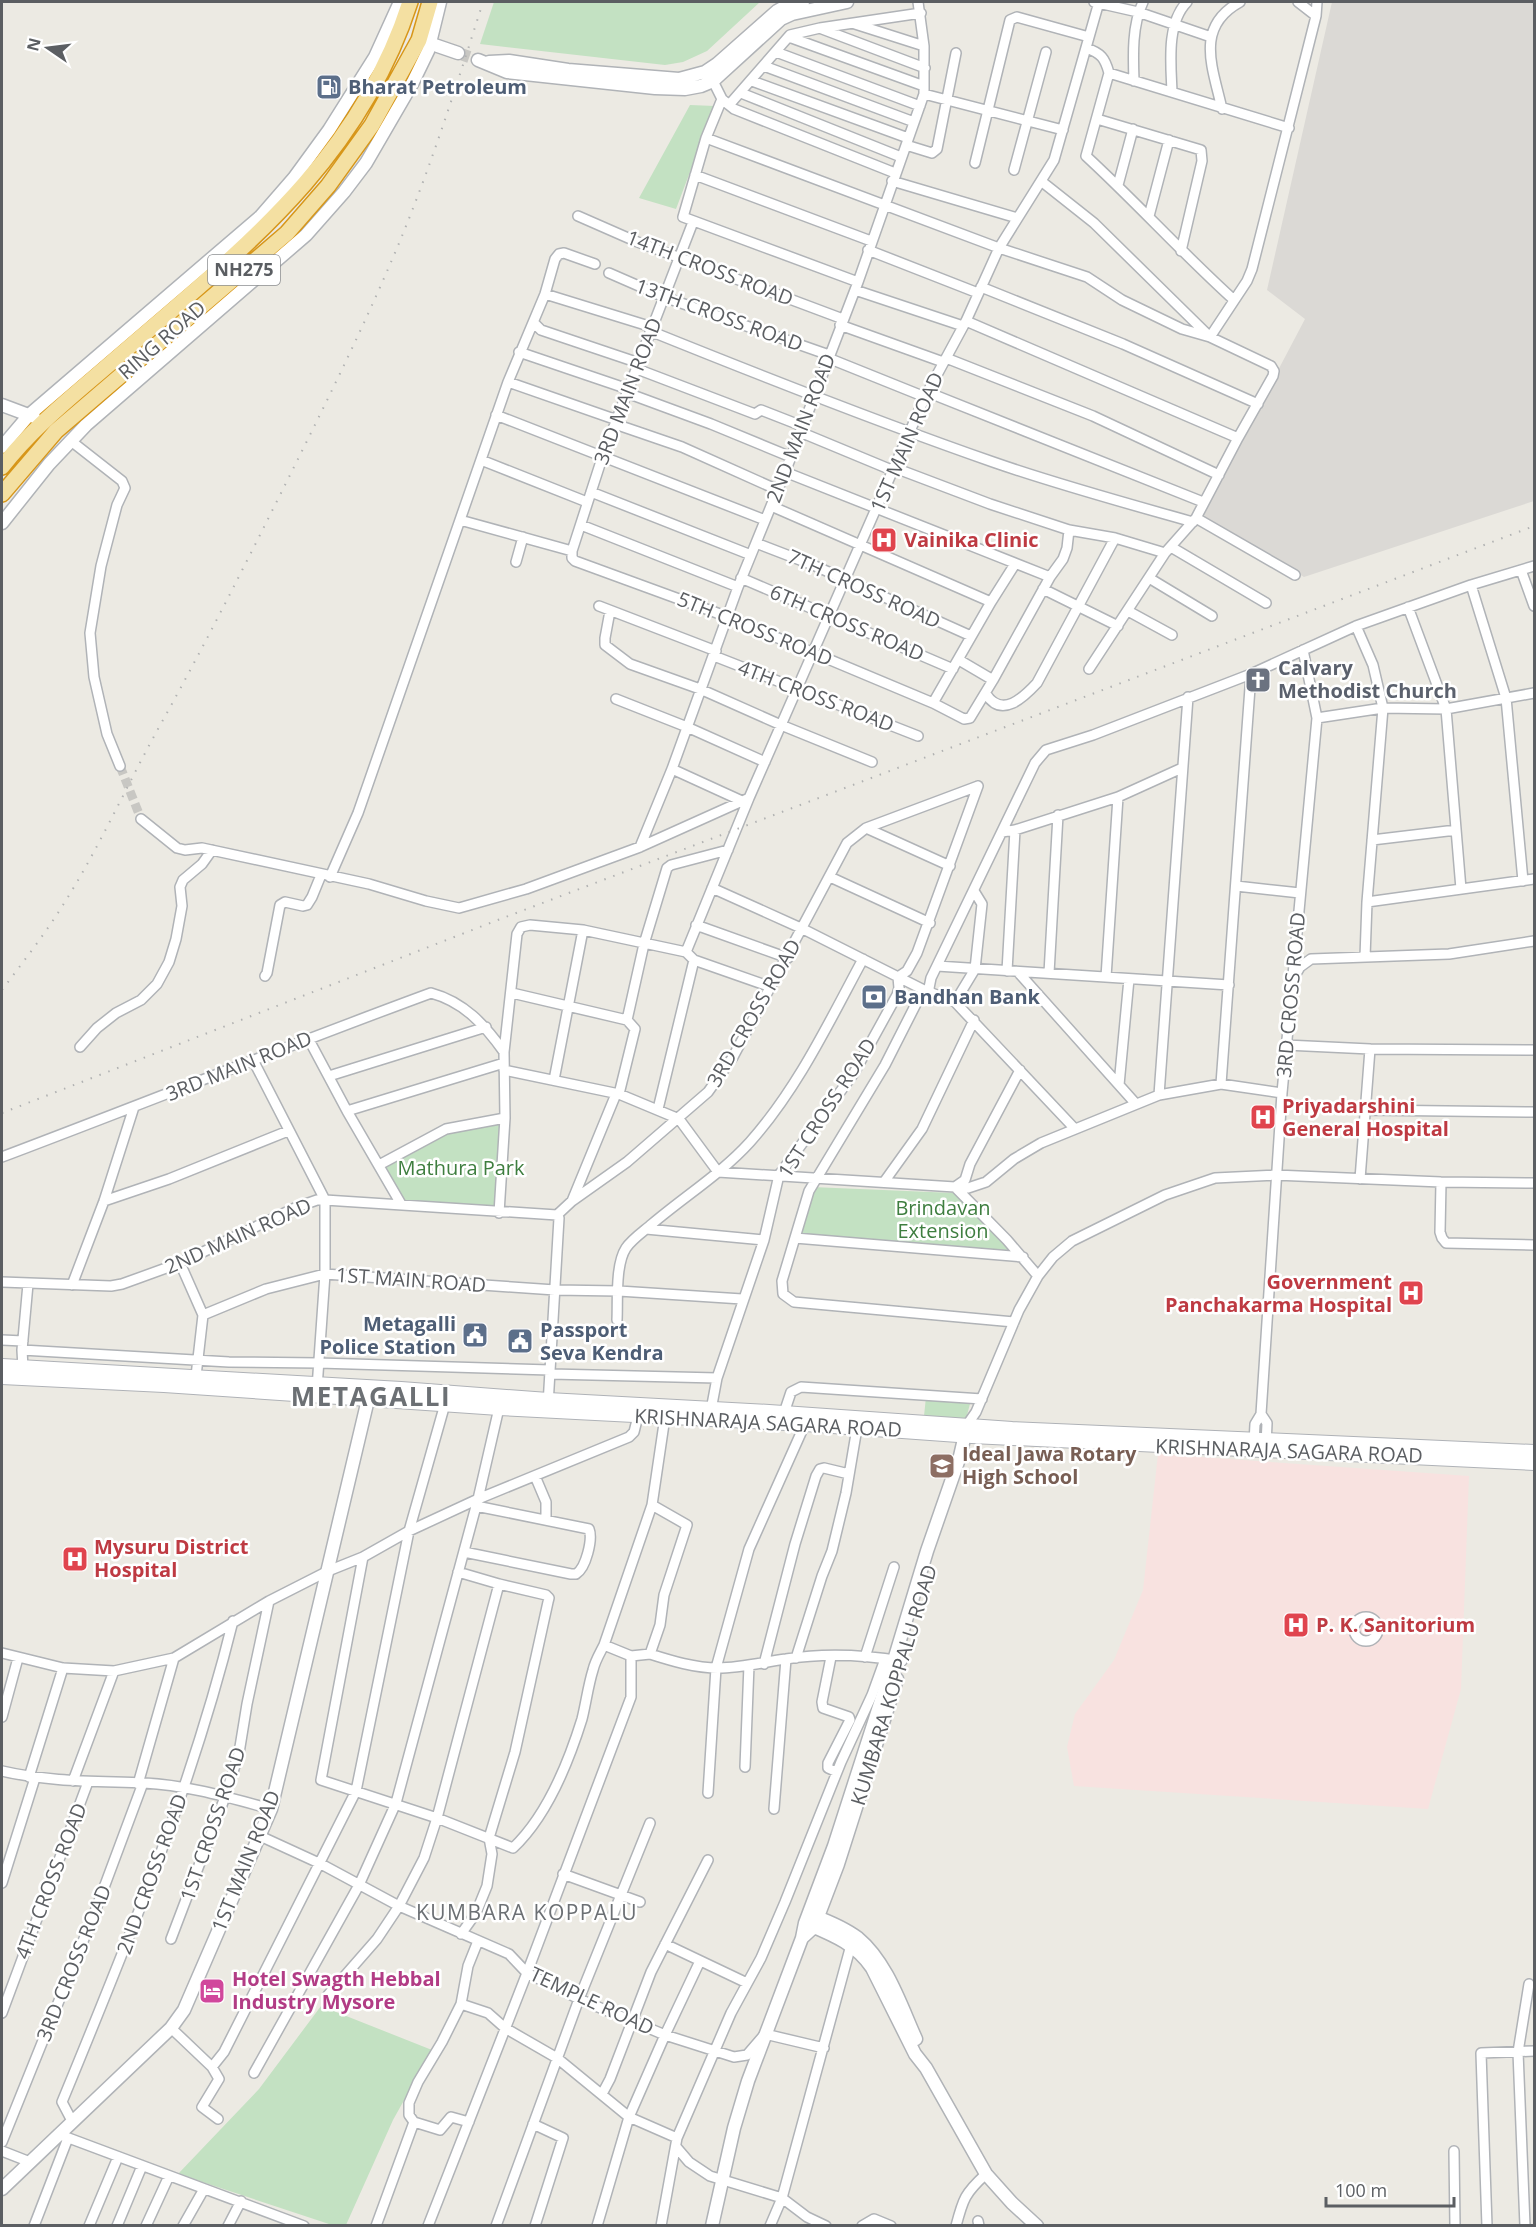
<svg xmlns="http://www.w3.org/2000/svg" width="1536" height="2227" viewBox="0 0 1536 2227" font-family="'Open Sans',sans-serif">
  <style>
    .industrial { fill: #dbd9d5 }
    .medical { fill: #f8e2e0 }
    .green { fill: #c3e1c2 }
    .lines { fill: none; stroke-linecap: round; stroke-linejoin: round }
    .minor-tunnel { stroke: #c8c7c3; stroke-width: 9; stroke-dasharray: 9 4.5; stroke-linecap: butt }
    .tertiary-tunnel { stroke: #c8c7c3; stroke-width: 12; stroke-dasharray: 12 6; stroke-linecap: butt }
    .minor-casing { stroke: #b0b3b7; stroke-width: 12 }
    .tertiary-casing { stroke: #b0b3b7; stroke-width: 15 }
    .secondary-casing { stroke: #afb2b7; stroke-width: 16 }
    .trunk-casing { stroke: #d79619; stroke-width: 18 }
    .minor { stroke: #fff; stroke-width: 9 }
    .tertiary { stroke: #fff; stroke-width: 12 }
    .secondary { stroke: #fff; stroke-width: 14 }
    .trunk { stroke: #f4e0a2; stroke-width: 15 }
    .rail { stroke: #b1b2b2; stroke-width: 2; stroke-dasharray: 1.5 8; stroke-linecap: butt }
    .labels { text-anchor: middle; stroke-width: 5; stroke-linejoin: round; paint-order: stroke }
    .shield { fill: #fff; stroke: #8c8e91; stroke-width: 1.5 }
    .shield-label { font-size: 18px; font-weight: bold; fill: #5b5e62 }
    .service-label { font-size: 20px; font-weight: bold; fill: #4e5e75; stroke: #fff; text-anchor: start }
    .street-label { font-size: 20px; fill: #5b5e62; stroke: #fff }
    .health-label { font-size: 20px; font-weight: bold; fill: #be3a42; stroke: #fff; text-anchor: start }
    .worship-label { font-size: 20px; font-weight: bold; fill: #5b616d; stroke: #fff; text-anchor: start }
    .park-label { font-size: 20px; fill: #3e7e3f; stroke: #fff }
    .education-label { font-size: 20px; font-weight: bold; fill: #785e54; stroke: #fff; text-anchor: start }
    .hotel-label { font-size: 20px; font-weight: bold; fill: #b23c85; stroke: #fff; text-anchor: start }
    .neighbourhood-label { font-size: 21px; letter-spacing: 1.5px; fill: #6c7074; stroke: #fff }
    .district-label { font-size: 26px; font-weight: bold; letter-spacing: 1.5px; fill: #6c7074; stroke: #fff }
  </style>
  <rect width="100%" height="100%" fill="#eceae3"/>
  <path class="industrial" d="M1332,2H1534V501L1304,577L1202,515L1305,319L1267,290Z"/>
  <path class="medical" d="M1158,1454L1469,1476L1461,1689L1428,1809L1074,1786L1067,1747L1075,1714L1114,1660L1143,1590Z"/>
  <path class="green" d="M494,2H760L707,51L683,62L665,65L480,44Z
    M690,105L715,106L676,209L639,198Z
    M505,1118L499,1213L401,1204L379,1165L446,1129Z
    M812,1187L954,1193L1013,1252L798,1236Z
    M926,1397L971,1400L966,1419L924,1416Z
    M321,2006L432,2050L393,2120L346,2225H332L178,2174L259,2089Z"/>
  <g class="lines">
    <path class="minor-tunnel" d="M120,766L141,819"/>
    <path class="tertiary-tunnel" d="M458,53L478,60"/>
    <g class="minor-casing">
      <path id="minor" d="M1094,2L1138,12L1211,37
        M1298,2L1316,16
        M855,24L924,46
        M822,29L925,68
        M789,37L924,86
        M1086,48C1101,53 1105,58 1109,73L1086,156C1137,203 1183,254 1234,300
        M776,52L920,106
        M764,66L914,122
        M1109,73L1289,128
        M713,81L722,99L729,105L790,35L820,28L921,13
        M752,81L908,138
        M1134,81C1133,55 1132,25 1143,2
        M1172,92C1171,65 1166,23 1187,2
        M741,93L901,157
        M924,94L1063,130
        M722,99L706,138L683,217L858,282
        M729,105L734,109L895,173
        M1222,109C1213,68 1194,27 1240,2
        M1097,119L1201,150L1202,161L1181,251
        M706,138L999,248L1087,277L1122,300L1182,329L1210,337L1247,281L1252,269L1316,16L1317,2
        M906,145L932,153L937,149L956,53
        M975,163L1010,20L1017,17L1089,37
        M1014,170L1046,52
        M695,175L871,241
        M892,181L1017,218
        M1118,185L1133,129
        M578,216L635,241L843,319
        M1149,216L1169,140
        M693,222L603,455L572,551V558L575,561L728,617L933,703L964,719L970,718L993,680L959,660
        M868,250L978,293
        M609,273L664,297L829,355
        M981,287L1123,344L1258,404
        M855,290L963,326
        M545,294L652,327
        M966,321L1238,438
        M534,323L541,330L639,363
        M840,325L943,362
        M650,331C764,377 878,422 993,462C1059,485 1126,503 1193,522
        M519,352L628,389
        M828,358L925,397
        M946,358L1093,416L1219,475
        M637,369L755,414L761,410L802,426
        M508,382L617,420
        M927,392L1203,502
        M627,393L711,424L791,457
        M496,415L765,520
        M615,424L682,447L778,490
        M800,432L894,471
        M71,441L122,481L125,488L117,505L101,566L90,633L94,677L107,734L120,766
        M481,460L587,502
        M895,468L990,504L1069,530L1115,538L1165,553L1196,518L1238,438L1273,376L1274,371L1271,366L1210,337L1094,223L1041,181
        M785,472L1050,577
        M591,492L751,555
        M771,506L991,602
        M1196,518L1295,575
        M460,520L572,551
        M581,525L738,587
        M756,543L813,565L971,636
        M1171,547L1266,603
        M516,562L523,537
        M1521,570L1534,606
        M741,578L953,669
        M1149,578L1212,616
        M1471,585L1506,698L1523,881
        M1043,589L1118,626
        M599,606L716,651
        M1408,607L1446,709L1461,889
        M610,611L605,638V645L630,664L700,689L781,725L872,762
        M1128,611L1172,635
        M1356,626L1373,665L1383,708L1367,902L1365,957
        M714,656L918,736
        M1089,669L1165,553
        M993,680L1050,577L1063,559L1067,548L1069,530
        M986,694C1002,719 1024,697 1037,683L1115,538
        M616,699L687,727L765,762
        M933,703L991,602L1015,564
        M1317,718L1383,708L1446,709L1534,693
        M672,769L742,801
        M141,819L177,848L185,850L202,848L369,884L426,901L459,908L526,889L640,847L749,798
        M866,828L950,866
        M1002,832L1015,830L1118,797L1182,768
        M1372,840L1456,830
        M640,847L672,769L738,587L791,457L858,282L924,94V46L918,2
        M330,877L358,813L508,382L545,294L555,259L559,254L564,253L595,264
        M830,877L930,923
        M1236,886L1300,893
        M712,888L803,929L924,990L955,1002L1075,1129
        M1367,902L1534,879
        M696,925L788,958
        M686,952L749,798L925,397L966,321L999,248L1054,160L1099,2
        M937,966L1229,985
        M1007,971L1015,830
        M1018,972L1136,1104
        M1049,973L1058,815
        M265,976L267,973L280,905L285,902L303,906L307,905L312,897L321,875
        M1106,977L1118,797
        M1293,979L1300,967L1311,959L1449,954L1534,941
        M512,993L627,1020L635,1029L619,1094
        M955,1002L975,969L982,904L974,891
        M627,1020L644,944L667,868L671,865L728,850
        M308,1038L347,1111L401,1204
        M1286,1045L1370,1049L1534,1050
        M80,1047L97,1028L116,1013L141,1000L157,984L169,962L176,939L182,906L180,887L183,880L202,864L212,850
        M253,1060L325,1200V1274L317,1388
        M504,1070L619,1094L679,1119L718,1172L955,1187L1007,1240L1038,1276
        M329,1076L486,1027
        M554,1080L583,930
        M1221,1084L1251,674
        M1119,1085L1129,979
        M1159,1095L1188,697
        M658,1109L694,960
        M1366,1110L1534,1112
        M347,1111L504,1063
        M2,1157C145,1103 287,1046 431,993C464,1002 485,1025 504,1052
        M379,1165L446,1129L505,1118
        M1360,1179L1370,1049
        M884,1182L922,1129L974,1020
        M1441,1182L1440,1232L1442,1238L1446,1243L1534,1245
        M955,1187L968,1188L986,1182L1014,1159L1041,1143L1159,1095L1221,1084L1282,1093
        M955,1187L965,1180L970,1164L1020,1070
        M104,1201L169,1179L288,1131
        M572,1201L616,1094
        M499,1213L505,1118L504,1052L517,934L521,927L530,925L583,930L686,952L694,960L771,987
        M646,1229L764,1240
        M795,1238L1023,1257
        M180,1263L203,1315L196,1376
        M2,1282L111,1286L122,1284L180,1263L297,1207L317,1200H325L557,1215
        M72,1285L104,1201L134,1107
        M203,1315L266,1289L325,1274L555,1290L619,1291L742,1299
        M617,1320C618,1301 615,1265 626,1248C632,1239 644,1231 652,1224C685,1196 722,1173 750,1142C798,1088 829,1022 863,959
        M1014,1322L794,1302L783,1294L782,1281L809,1191L885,1065L918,1000L922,995L930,992L929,988L931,978L1035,763L1046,750L1093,735L1251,674L1356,626L1471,585L1534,566
        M2,1340L23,1341
        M22,1350L229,1362L319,1363L550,1370
        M23,1368L22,1350L28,1284
        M551,1374L717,1378
        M548,1405L559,1218L557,1215L572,1201L627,1162L708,1092L733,1057L847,843L866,828L978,786
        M711,1410L717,1378L764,1240L779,1175L854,1073L897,995L899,988L898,977L907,971L917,953L978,786
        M784,1413L791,1392L801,1387L982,1399
        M1261,1414L1267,1423L1266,1445
        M967,1425L976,1412L1019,1310L1038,1276L1053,1257L1072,1241L1165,1195L1215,1178L1275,1175L1441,1182L1534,1183
        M1254,1443L1255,1424L1261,1414L1282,1093L1317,718L1303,650
        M535,1476L546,1502V1520
        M464,1552L571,1574H576C586,1568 593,1539 589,1529L476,1506
        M363,1557L321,1780L437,1818L513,1848C547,1816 568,1764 582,1719C586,1703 588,1686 593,1670C595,1661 600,1653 604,1645
        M1354 1629a12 12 0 1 1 24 0a12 12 0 1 1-24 0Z
        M2,1653L63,1668L114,1671L174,1658L269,1601L328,1571L363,1557L409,1531L478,1499L629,1437L634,1432L638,1416
        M650,1654C672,1661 695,1668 718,1668C741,1668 764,1662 786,1659C823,1653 865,1655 902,1661
        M631,1656L650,1654L660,1625L664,1595L687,1525L652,1505
        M831,1657L822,1702L823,1708L849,1717L850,1720L828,1763V1768L837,1772
        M865,1657L894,1567
        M796,1658L822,1576L832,1551L846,1493L857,1428
        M764,1664L795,1544L816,1476L820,1469L824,1468L849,1474
        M2,1717L18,1658
        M745,1767L749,1665
        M2,1771C49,1782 96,1781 144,1783C187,1785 230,1798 271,1809
        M29,1777L63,1668
        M73,1781L114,1671
        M138,1784L174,1658
        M708,1793L716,1668L749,1549L805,1424
        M774,1809L786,1659
        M260,1836L321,1864L399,1906L509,1954L527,1973L579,1999L665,2035L734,2057L747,2055L765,2034L824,2048
        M563,1874L640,1902
        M2,1883L35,1778
        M461,1934L476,1913L487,1886L492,1854L489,1838L515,1752L548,1602L549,1598L546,1595L499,1584
        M171,1939L225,1797L239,1753L247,1704L269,1601
        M665,1944L747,1983
        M328,1995L377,1939L399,1906L424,1858L437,1818L499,1584L458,1572
        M461,2004L488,2013L505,2028L557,2058L629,2117L677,2138
        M2,2013L88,1782
        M171,2028L212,2067L224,2052L356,1791L409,1531L445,1404
        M212,2067L219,2079L202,2107L218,2119
        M254,2073L359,1885L396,1803L478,1499L499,1408
        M602,2094L610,2079L651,1972L708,1860
        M72,2121L62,2102C127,1944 192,1787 233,1621
        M414,2122L409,2115V2103L418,2082L442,2042L461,2004L468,1966L478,1941
        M533,2124L563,2138L535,2226
        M58,2134L304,2226
        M2,2142L96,1909L143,1783
        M677,2148L689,2162L710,2176L782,2198L807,2217L826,2226
        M2,2151L30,2162
        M1454,2151L1455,2226
        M978,2221L979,2226
        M34,2226L68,2138
        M89,2226L118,2157
        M117,2226L142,2166
        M146,2226L169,2176
        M183,2226L204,2189
        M228,2226L241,2201
        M376,2226L414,2122L440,2130L451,2117L469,2122
        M428,2226L527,1973L631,1697V1656L604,1645L652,1505L665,1417
        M496,2226L579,1999L650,1823
        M597,2226L629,2117L665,2035L700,1961
        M661,2226L677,2138L731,2013L761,1958L785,1902L841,1762L872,1695L885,1659
        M770,2226L782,2198L851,1945
        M862,2226L874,2219L891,2226
        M956,2226C963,2199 965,2193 986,2174
        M1487,2226L1481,2053L1534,2051
        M1525,2226L1518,2052L1529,1984"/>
    </g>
    <g class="tertiary-casing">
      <path id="tertiary" d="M423,41L458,53
        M478,60L507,72L655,88L685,89L701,86L713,81L781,19L792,14L847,2
        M489,62L509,61L568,70L679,79L705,72L717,64L777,11L786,6L803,2
        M2,405L34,417
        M2,447L29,415L261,216L294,178L329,130L375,57L400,2
        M2,523L49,464L86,425L306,235L344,192L366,163L413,82L428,51L440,2
        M812,1915C828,1921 845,1928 858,1938C887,1962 901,2006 916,2039
        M807,1924C833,1935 856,1944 872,1968L915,2054L926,2068L986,2174L1012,2203L1037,2226
        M802,1938L814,1927L838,1864L897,1679
        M2,2189L171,2028L184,2010L271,1809L370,1391
        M712,2226L734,2128L748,2081L802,1938L805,1923L834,1846L894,1660L927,1551L960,1456L967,1426"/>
    </g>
    <g class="secondary-casing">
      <path id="secondary" d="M2,1366L401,1389L548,1400L769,1412L1012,1429L1534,1452
        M2,1377L164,1385L499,1408L805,1424L972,1436L1534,1463"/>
    </g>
    <g class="trunk-casing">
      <path id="trunk" d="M2,467C33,427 74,395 113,361C236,254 358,164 410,2
        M2,494L56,431L287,233L328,186L372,125L419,40L430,2"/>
    </g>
    <use href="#minor" class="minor"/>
    <use href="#tertiary" class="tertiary"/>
    <use href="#secondary" class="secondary"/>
    <use href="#trunk" class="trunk"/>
    <path class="rail" d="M2,990C23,962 45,934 63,905C99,848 126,787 158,729C205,645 248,559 291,473C328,399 365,324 397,248C431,167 457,84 483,2
      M2,1113L503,918L1534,526"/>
  </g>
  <defs>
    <g id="fuel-square" transform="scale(1.35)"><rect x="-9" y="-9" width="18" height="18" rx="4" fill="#5c6f8a" stroke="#fff"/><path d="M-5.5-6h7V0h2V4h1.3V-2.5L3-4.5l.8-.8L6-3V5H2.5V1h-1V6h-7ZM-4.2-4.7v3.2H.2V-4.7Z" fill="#fff"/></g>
    <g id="hospital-square" transform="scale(1.35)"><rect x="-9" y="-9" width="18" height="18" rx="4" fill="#e0444e" stroke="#fff"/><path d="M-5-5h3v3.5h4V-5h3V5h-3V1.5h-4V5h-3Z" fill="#fff"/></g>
    <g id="church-square" transform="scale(1.35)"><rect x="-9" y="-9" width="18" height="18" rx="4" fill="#6b7280" stroke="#fff"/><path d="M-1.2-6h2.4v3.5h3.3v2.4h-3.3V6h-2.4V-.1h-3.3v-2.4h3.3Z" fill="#fff"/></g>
    <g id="bank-square" transform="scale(1.35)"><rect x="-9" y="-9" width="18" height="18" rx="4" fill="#5c6f8a" stroke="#fff"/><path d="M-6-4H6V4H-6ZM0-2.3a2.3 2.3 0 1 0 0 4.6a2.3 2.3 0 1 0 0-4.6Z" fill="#fff"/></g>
    <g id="civic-square" transform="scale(1.35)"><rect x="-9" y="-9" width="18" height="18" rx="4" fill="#5c6f8a" stroke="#fff"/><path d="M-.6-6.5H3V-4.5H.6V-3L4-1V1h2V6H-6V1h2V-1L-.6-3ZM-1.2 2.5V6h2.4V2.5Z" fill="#fff"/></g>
    <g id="school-square" transform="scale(1.35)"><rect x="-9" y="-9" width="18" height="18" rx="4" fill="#8d6e63" stroke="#fff"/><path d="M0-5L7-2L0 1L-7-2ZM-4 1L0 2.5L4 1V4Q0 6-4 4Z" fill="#fff"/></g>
    <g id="hotel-square" transform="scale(1.35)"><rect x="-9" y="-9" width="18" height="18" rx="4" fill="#d1479c" stroke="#fff"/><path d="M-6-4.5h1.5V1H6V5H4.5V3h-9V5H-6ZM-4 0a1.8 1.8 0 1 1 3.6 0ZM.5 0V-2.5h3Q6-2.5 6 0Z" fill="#fff"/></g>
  </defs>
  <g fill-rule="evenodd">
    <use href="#fuel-square" x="329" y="87"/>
    <use href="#hospital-square" x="884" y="540"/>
    <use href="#church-square" x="1258" y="680"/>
    <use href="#bank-square" x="874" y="997"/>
    <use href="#hospital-square" x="1263" y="1117"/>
    <use href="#hospital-square" x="1411" y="1293"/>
    <use href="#civic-square" x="475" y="1335"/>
    <use href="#civic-square" x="520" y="1341"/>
    <use href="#school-square" x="942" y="1466"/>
    <use href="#hospital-square" x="75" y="1559"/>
    <use href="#hospital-square" x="1296" y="1625"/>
    <use href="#hotel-square" x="212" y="1991"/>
  </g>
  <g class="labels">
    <rect class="shield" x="208" y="255" width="72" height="30" rx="4.5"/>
    <g class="shield-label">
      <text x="244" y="276">NH275</text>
    </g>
    <g class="service-label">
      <text x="348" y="94">Bharat Petroleum</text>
      <text x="894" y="1004">Bandhan Bank</text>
      <text x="456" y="1331" text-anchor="end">Metagalli<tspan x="456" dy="23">Police Station</tspan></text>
      <text x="540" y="1337">Passport<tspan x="540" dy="23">Seva Kendra</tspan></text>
    </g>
    <g class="street-label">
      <text transform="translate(710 268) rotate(21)" y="7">14TH CROSS ROAD</text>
      <text transform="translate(719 315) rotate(20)" y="7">13TH CROSS ROAD</text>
      <text transform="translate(162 340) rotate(-41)" y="7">RING ROAD</text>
      <text transform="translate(628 391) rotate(-69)" y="7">3RD MAIN ROAD</text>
      <text transform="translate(801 428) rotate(-69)" y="7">2ND MAIN ROAD</text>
      <text transform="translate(907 442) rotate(-66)" y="7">1ST MAIN ROAD</text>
      <text transform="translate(864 589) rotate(24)" y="7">7TH CROSS ROAD</text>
      <text transform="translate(847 623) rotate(23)" y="7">6TH CROSS ROAD</text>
      <text transform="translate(755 629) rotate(22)" y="7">5TH CROSS ROAD</text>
      <text transform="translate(816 696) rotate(21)" y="7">4TH CROSS ROAD</text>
      <text transform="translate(1291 995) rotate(-85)" y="7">3RD CROSS ROAD</text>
      <text transform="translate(754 1013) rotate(-60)" y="7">3RD CROSS ROAD</text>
      <text transform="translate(239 1066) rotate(-22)" y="7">3RD MAIN ROAD</text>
      <text transform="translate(827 1108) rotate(-57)" y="7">1ST CROSS ROAD</text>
      <text transform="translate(238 1236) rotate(-24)" y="7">2ND MAIN ROAD</text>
      <text transform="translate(411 1280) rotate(4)" y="7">1ST MAIN ROAD</text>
      <text transform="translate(768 1423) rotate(3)" y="7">KRISHNARAJA SAGARA ROAD</text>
      <text transform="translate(1289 1451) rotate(2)" y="7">KRISHNARAJA SAGARA ROAD</text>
      <text transform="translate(894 1685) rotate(-73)" y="7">KUMBARA KOPPALU ROAD</text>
      <text transform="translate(213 1824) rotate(-71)" y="7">1ST CROSS ROAD</text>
      <text transform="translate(246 1861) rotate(-68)" y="7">1ST MAIN ROAD</text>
      <text transform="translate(152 1874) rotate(-70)" y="7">2ND CROSS ROAD</text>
      <text transform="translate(51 1881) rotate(-69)" y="7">4TH CROSS ROAD</text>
      <text transform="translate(74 1963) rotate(-68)" y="7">3RD CROSS ROAD</text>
      <text transform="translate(592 2001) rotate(25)" y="7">TEMPLE ROAD</text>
    </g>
    <g class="health-label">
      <text x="904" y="547">Vainika Clinic</text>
      <text x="1282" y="1113">Priyadarshini<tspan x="1282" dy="23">General Hospital</tspan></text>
      <text x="1392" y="1289" text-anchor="end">Government<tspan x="1392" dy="23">Panchakarma Hospital</tspan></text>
      <text x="94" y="1554">Mysuru District<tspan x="94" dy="23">Hospital</tspan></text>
      <text x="1316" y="1632">P. K. Sanitorium</text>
    </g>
    <g class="worship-label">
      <text x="1278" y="675">Calvary<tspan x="1278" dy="23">Methodist Church</tspan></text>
    </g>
    <g class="park-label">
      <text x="461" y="1175">Mathura Park</text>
      <text x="943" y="1215">Brindavan<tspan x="943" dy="23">Extension</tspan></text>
    </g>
    <g class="education-label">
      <text x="962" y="1461">Ideal Jawa Rotary<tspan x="962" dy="23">High School</tspan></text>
    </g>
    <g class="hotel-label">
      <text x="232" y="1986">Hotel Swagth Hebbal<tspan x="232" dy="23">Industry Mysore</tspan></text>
    </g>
    <g class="neighbourhood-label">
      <text x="527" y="1920">KUMBARA KOPPALU</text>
    </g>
    <g class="district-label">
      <text x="371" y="1406">METAGALLI</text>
    </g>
  </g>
  <rect width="1536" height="2227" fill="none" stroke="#5b5e62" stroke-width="6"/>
  <g transform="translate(48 48) rotate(284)" stroke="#ffffff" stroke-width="4.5" paint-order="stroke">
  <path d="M0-4.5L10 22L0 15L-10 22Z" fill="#5b5e62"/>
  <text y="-9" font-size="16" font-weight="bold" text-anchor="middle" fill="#5b5e62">N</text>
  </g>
  <path d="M1326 2197v9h128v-9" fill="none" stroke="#5b5e62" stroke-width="3"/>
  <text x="1335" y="2197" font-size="18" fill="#5b5e62" stroke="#ffffff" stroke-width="4.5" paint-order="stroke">100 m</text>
</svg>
